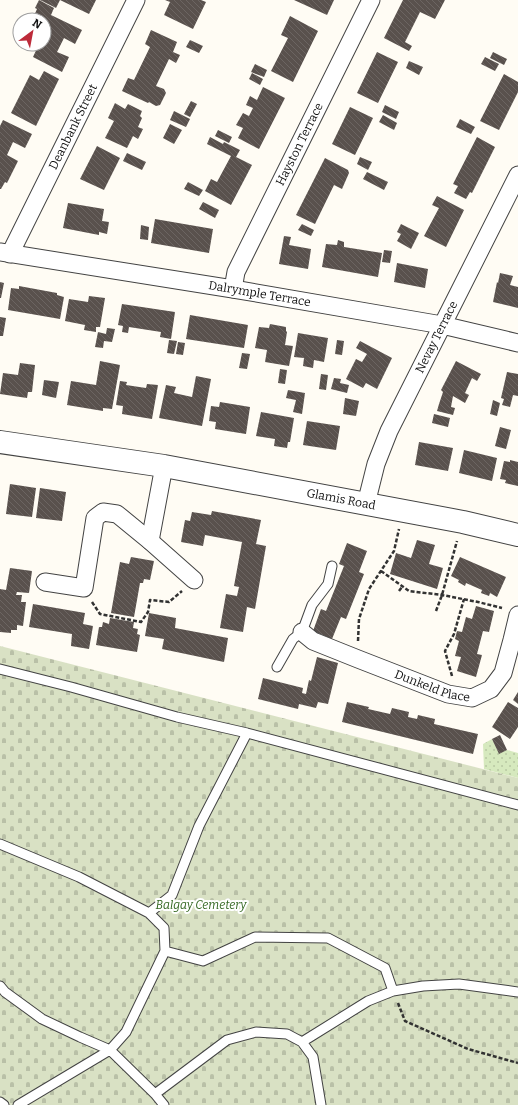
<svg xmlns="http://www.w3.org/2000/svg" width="518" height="1105" viewBox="0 0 518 1105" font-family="Bitter,serif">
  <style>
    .grass { fill: url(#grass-dots) }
    .cemetery { fill: url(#cemetery-stones) }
    .building { fill: url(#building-back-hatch) }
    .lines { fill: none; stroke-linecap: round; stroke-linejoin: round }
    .service-casing { stroke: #434343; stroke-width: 11 }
    .minor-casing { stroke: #434343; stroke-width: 19 }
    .tertiary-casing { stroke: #434343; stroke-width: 24 }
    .path { stroke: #323232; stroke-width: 2.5; stroke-dasharray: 4 2; stroke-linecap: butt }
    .service { stroke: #fff; stroke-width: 9 }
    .minor { stroke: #fff; stroke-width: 17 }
    .tertiary { stroke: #fff; stroke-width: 22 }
    .labels { text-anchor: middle; stroke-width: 4; stroke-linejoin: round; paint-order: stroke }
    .street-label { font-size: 12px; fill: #101010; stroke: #fff }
    .park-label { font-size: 12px; font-style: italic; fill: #336721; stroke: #fff }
  </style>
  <defs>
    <pattern id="grass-dots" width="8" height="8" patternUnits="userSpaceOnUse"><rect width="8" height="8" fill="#d6e9be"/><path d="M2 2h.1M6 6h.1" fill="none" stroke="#b7c7a2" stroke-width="1.8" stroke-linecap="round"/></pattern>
    <pattern id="cemetery-stones" width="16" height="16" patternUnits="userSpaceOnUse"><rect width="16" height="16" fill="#d9e1c4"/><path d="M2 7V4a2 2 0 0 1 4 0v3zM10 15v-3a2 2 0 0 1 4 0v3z" fill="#b9c0a7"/></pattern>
    <pattern id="building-back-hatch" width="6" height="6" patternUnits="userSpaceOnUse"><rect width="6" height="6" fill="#59514d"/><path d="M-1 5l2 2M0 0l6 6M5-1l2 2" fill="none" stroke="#6c6562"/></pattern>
  </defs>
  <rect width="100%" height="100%" fill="#fffcf4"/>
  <path class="grass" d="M492,739L499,753L507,750L518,753V778L484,769L483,744Z"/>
  <path class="cemetery" d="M0,646L518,778V1105H0Z"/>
  <path class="building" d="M39,0L54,8L51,15L82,30L75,44L64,38L57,52L69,57L62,72L33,57L39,44H44V35L48,26L44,24V20H36L33,18L37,9L35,8Z
    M40,0H60L56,8Z
    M60,0H96L89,14Z
    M165,0H201L206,2L193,29L164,15L170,2Z
    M294,0H334L327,15Z
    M403,0H445L435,19L420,12L405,42L412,46L409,51L384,38Z
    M290,16L318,31L293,82L271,71L288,38L281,35Z
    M151,30L177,42L173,52L180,55L176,63L169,59L156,86L164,89L166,93L160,105L156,106L149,102L148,103L122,91L128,78L134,80L150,47L145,44Z
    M190,40L203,46L199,53L186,47Z
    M377,52L398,62L378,103L357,93Z
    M493,52L507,59L504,65L490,58Z
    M485,57L499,64L495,71L481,64Z
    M409,61L423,67L419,75L406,68Z
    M255,64L267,70L264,77L251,72Z
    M44,71L59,79L36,126L11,113L30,75L39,80Z
    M252,73L263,79L260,85L249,79Z
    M504,74L518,82V92L499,130L480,121Z
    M263,87L285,98L259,149L238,138L243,128L236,125L243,113L249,116L253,108L246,105L250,96L257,100Z
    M191,101L197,104L190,117L184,114Z
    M115,103L125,109L128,104L142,111L140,116L142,118L138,127L143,129L138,139L133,136L127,148L105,138L114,121L108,118Z
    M385,105L399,112L396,119L382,112Z
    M350,107L373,118L355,155L332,144Z
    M174,111L190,119L186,127L170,120Z
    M383,115L397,123L394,130L379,122Z
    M460,119L475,127L471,134L456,127Z
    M3,120L32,134L25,148L13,142L7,155L18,161L7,183L5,182L1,189H0V126Z
    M170,124L182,130L174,144L163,138Z
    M218,130L232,137L229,143L215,136Z
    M210,137L223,144L224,142L240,150L236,157L252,165L231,205L205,191L211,179L217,182L231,156L207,144Z
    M477,137L495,147L472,193L470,192L466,199L454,193L458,186L453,184Z
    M97,146L120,158L104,190L80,179Z
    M127,153L146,162L142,170L123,161Z
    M360,157L372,162L368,170L357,164Z
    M325,158L348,170L349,173L342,189L334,185L315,224L296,215Z
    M367,172L388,182L384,190L363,179Z
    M188,182L203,190L199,196L184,189Z
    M437,196L464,210L446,247L424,236L439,208L432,205Z
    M203,202L219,210L215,218L199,209Z
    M68,203L104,209L102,221L109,222L107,234L99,232V235L63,228Z
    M155,219L213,229L209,253L151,243Z
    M302,224L314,230L311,236L298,230Z
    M401,224L419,233L411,249L397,241L401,234L397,232Z
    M141,225L149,227L148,240L140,239Z
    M284,236L291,237L289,245L311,249L308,269L279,264Z
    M338,240L344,242V247L382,253L378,277L322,267L326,244L337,245Z
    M384,250L392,251L390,263L382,262Z
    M397,263L428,269L425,288L394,282Z
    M500,273L513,276L510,285L518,287V308L493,302L497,282L498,283Z
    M0,282L4,283L1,298H0Z
    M19,286L57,293V295L64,297L60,319L8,310L11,288L19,289Z
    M89,296L105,298L100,327H96V332L84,330L85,325L65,321L69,299L88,302Z
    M122,304L175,312L171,339L160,337L161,332L129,327L128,333L122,332L123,326L118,325Z
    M190,315L248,325L244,348L186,339Z
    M0,317L6,318L3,336H0Z
    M270,324L286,327V331L287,332L285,345L293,346L289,366L265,362L267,350L255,348L259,327L269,328Z
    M107,328L115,329L112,342L104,341L103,348L95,347L98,332L106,334Z
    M298,333L328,338L324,362L314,360L313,368L303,366L304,358L294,357Z
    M169,340L177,341L174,354L167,353Z
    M337,340L344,341L342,355L335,354Z
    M360,341L392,358L377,389L366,383L363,388L346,379L356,359L362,362L367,354L356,348Z
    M178,342L185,343L183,355L176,354Z
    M242,353L250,354L247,369L239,368Z
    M100,361L120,365L112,409L103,408V411L67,405L71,381L96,385Z
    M456,361L481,374L477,381L472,378L465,393L469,395L465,403L453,396L451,407L455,408L453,415L437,411L439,404L443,392L441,390Z
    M20,363L35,365L32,392H28L27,398L0,394L3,373L18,375Z
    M280,369L287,370L285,384L278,383Z
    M507,372L518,374V396L513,395L510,407L502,405L504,399L501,398Z
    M321,374L328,375L326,390L319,389Z
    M196,376L211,379L202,426L159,418L166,385L176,387L174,393L192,397Z
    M334,378L341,379L340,383L349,385L347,393L331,389Z
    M44,380L59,382L56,398L42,395Z
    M120,381L127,382L126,385L146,388L147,384L158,385L152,419L122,414L123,406L116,405Z
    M288,390L305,393L302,414L293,412L296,400L286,398Z
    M345,398L359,401L356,416L343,414Z
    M493,400L500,403L497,416L490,414Z
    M220,402L250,407L246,434L215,429L216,422L209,421L211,406L219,407Z
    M261,412L294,418L290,442H288L287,448L274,446L275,439L256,436Z
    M434,414L450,418L448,427L432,423Z
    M307,421L340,426L336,450L303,445Z
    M500,427L511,430L506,449L495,446Z
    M419,442L453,448L448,471L415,465Z
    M464,450L497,458L492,481L459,473Z
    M510,460L518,462V486L505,483L506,480L500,479L504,461L510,462Z
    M10,484L36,488L32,517L6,514Z
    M40,488L66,492L62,521L36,518Z
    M212,511L261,520L256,544L266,546L255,609L247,607L243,632L220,628L226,594L237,596L239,587L234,586L242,542L205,535L203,546L181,542L185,520L190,521L192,512L211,515Z
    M417,540L435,545L429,564L443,568L437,589L390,574L396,553L411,558Z
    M347,543L367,551L359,572L364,574L346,619L341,617L332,639L313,631L321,609L326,611L344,566L339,564Z
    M131,557L154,561L150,580L144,579L143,583H140L134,617L111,613L120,562L129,564Z
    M460,557L506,577L497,597L490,593L489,596L481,593L482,590L466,583L465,586L458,582L459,580L451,576Z
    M10,568L32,571L29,593L17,592L16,595H22L21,602H26L23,626L17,625V630H11V633L0,632V589L6,590Z
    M33,604L85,613L83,624L93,626L89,649L71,646L72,634L29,627Z
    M476,606L494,611L489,632L483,631L477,654L482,655L476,677L457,671L461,657L455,656L459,641L455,639L457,631L462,632L466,617L472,619Z
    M149,613L176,618L175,628L228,638L224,662L162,649L164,639L145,636Z
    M110,618L134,622L133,628L138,629L137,634L140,635L137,652L96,645L99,627H102L103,622L109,624Z
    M317,657L338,663L328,704L318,702L316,708L299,704L298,709L258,699L263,678L303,688L302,693L306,694L309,680L311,681Z
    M518,692V704L513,700Z
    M347,702L369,707L368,709L390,714L392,708L409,712L408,717L417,719L418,715L435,719L434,724L478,734L473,754L342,722Z
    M508,702L518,708V727L510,739L492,727Z
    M500,735L507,750L499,754L492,739Z"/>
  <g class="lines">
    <g class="service-casing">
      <path id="service" d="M277,667L293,639L302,632L312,605L328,584L332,566
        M0,669L71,687L177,717L247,733L518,805
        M0,844L79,877L149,913L164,928L165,951L126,1032L110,1050L18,1105
        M149,913L172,895L199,826L247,733
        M165,951L203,961L255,937L328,938L385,968L393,991
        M0,986L5,992L42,1019L80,1037L110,1050L155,1094L164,1105
        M302,1042L368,1001L393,991L423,986L459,984L518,992
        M155,1094L227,1040L256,1032L287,1034L302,1042L313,1057L321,1105
        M0,1102L4,1105"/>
    </g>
    <g class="minor-casing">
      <g id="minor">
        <path id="s1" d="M0,252L233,289L442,325L518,343"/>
        <path id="s2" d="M10,254L136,0"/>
        <path id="s3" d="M233,289L236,272L371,0"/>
        <path id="s4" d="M366,504L376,464L389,431L518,175"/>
        <path d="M150,541L164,466"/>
        <path d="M45,582L84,588L95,518L103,512L117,514L150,541L194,580"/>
        <path id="s5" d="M302,632L313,641L358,659L448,694L472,698L491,689L503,673L512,640L518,615"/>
      </g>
    </g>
    <g class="tertiary-casing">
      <g id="tertiary">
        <path id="s6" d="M0,442L164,466L463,522L518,535"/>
      </g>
    </g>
    <path class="path" d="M381,571L409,591L442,595L478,602L502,608
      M399,591L402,587
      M92,602L100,614L141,622L148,612L150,600L169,602L182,591
      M436,611L442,595L457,541
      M358,641L359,619L369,589L394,551L399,529
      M452,676L445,651L454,634L464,599
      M398,1003L405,1021L468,1049L518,1063"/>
    <use href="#service" class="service"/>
    <use href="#minor" class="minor"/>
    <use href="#tertiary" class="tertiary"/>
  </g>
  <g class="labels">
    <g class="street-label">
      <text dy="4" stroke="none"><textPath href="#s2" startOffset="142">Deanbank Street</textPath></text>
      <text dy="4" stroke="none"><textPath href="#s3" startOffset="160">Hayston Terrace</textPath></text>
      <text dy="4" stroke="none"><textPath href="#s1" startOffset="263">Dalrymple Terrace</textPath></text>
      <text dy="4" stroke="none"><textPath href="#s4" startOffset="182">Nevay Terrace</textPath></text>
      <text dy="4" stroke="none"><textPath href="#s6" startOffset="346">Glamis Road</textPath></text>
      <text dy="4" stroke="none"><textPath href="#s5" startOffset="142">Dunkeld Place</textPath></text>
    </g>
    <g class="park-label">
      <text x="201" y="909">Balgay Cemetery</text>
    </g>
  </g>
  <g transform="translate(32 32) rotate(32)"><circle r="19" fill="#ffffff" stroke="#9f9f9f"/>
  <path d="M0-3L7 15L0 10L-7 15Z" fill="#bd2b3a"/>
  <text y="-6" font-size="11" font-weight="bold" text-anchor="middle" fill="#101010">N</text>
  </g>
</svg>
